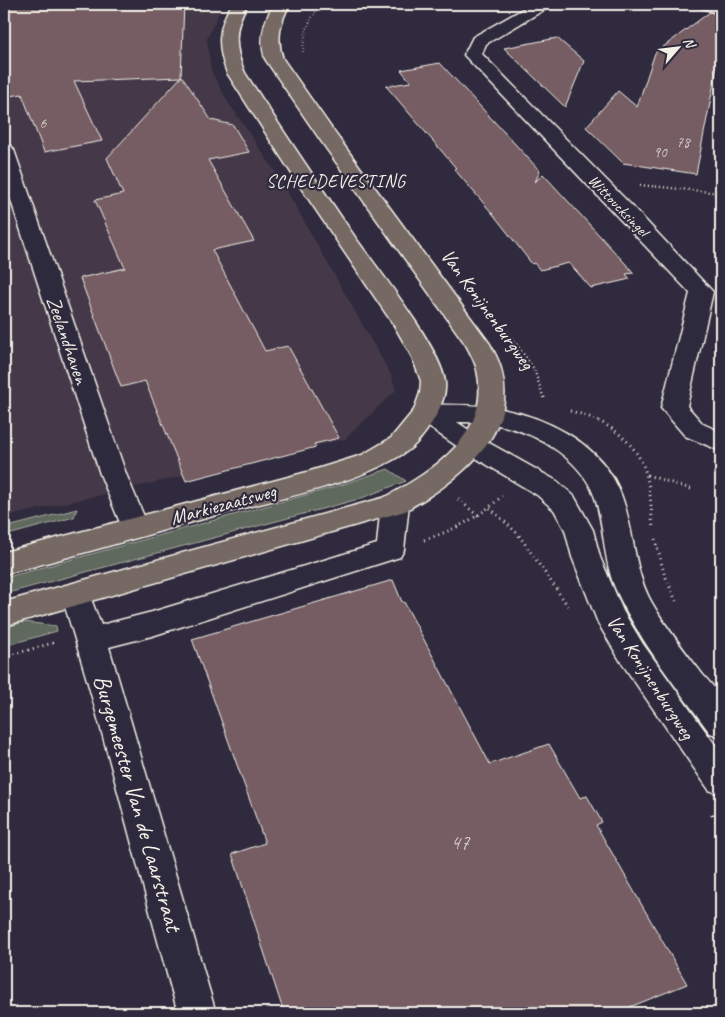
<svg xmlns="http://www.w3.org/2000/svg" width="725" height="1017" viewBox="0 0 725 1017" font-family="Caveat,sans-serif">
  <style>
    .built { fill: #443948 }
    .green { fill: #5f695d; stroke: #aaada2 }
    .building { fill: #745d63; stroke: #f4f1e8 }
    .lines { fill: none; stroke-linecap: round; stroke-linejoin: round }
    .street-casing { stroke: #f4f1e8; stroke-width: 3 }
    .secondary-casing { stroke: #f4f1e8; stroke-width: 3 }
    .primary-casing { stroke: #f4f1e8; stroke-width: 3 }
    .path-far3 { stroke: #f4f1e8; stroke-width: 2; stroke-dasharray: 0.5 2.5; stroke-linecap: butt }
    .path-far2 { stroke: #f4f1e8; stroke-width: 2.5; stroke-dasharray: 1 3; stroke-linecap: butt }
    .path-far1 { stroke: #f4f1e8; stroke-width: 3; stroke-dasharray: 1 4; stroke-linecap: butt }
    .path { stroke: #f4f1e8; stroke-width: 4; stroke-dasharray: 2 5; stroke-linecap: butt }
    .street { fill: #2f2a3d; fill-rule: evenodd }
    .secondary { fill: #2f2a3d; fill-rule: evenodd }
    .primary { fill: #766964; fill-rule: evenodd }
    .labels { text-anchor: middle; stroke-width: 4.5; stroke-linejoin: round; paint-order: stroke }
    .far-number-label { font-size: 15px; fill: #d4ccc7 }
    .far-street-label { font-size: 16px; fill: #f4f1e8; stroke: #2f2a3d }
    .far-neighbourhood-label { font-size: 18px; letter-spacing: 1px; fill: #f4f1e8; stroke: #2f2a3d }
    .street-label { font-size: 20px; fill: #f4f1e8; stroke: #2f2a3d }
    .near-number-label { font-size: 21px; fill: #d4ccc7 }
    .near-street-label { font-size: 24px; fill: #f4f1e8; stroke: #2f2a3d }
  </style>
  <rect width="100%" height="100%" fill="#2f2a3d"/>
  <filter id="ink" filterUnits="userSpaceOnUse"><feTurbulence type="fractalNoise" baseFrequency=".02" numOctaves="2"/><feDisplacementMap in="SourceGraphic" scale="10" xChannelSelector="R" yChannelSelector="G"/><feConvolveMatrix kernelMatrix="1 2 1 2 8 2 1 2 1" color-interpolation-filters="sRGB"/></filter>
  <g filter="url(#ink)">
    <path class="built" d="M4,4H223L207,39L211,71L228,102L279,177L391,375L396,390L345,439L4,517Z"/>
    <path class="green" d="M388,469L406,481L359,499L4,594V578L335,487Z
      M77,509L74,517L4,536V528Z
      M24,622L56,626L57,631L4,646V628Z"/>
    <path class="building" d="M4,4H184L181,77L74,81L102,141L44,152L22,94L4,97Z
      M710,12L721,16V47L696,174L623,163L586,127L618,91L637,107L655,53Z
      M557,38L584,61L565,107L504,48Z
      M440,63L540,171L535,182L543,174L634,273L626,274L630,279L591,288L569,263L540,270L534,263L532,264L493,214L454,169L456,168L386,86L411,82L401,70Z
      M182,76L211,120L233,125L249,152L208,160L254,241L212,250L265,351L288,346L339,438L314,444L316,447L186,481L145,381L121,387L80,278L125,268L95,200L123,194L107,158Z
      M393,580L402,602H404L490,764L549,744L580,798L587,796L602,822L596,825L687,984L615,1013H284L232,854L265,843L192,639Z"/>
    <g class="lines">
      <g class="street-casing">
        <path id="street" d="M532,4H551L549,7L486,44L482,54L632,206L713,292L687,406L703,424L721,432V451L685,436L661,408L690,293L464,55L473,37Z
          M697,4H721V14L699,7Z
          M4,144L11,146L14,150L126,474L149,528L145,535L135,538L125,535L100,474L4,179Z
          M395,494L405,497L409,504L404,550L400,557L152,636L109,647L216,1013H178C138,874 105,732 61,594L66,586L76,583L86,586L101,625L152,612L377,544L381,504L385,497Z"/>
      </g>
      <g class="secondary-casing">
        <path id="secondary" d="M426,405C446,405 467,404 487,407C541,413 603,442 622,497C635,533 633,570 652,603C666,627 683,649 700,671C705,678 719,691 721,699C724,707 721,727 721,737L710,733C676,686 640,642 616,590C603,561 605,528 595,498C583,461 539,434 503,426C488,423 473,422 457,422L482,439L557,481L574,496L593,530L600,557L623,611L643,644L721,753V795L709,790L621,662L598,623L572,557L565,530L554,510L537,495L464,451L417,419L413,413L417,407Z"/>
      </g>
      <g class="primary-casing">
        <path id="primary" d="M232,4H248C233,27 234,48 245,73C281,128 318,183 355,237C377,268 441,348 445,382C448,403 423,441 406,452C357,484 289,496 232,511C156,532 80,555 4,574V552L307,472L362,455L391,438L414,410L420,393L421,381L412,357L395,327L299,185L227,73C217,48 217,27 232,4Z
          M274,4H290C280,22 276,39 283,59L337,136L490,344C494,352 499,360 501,369C520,436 455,483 405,511L4,626V602L386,497C434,470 492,434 477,370C475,361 470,353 466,345L323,144L265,59C259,39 263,22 274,4Z"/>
      </g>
      <path class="path-far3" d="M303,52C304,33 309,18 322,4
        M721,87L719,98L721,100"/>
      <path class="path-far2" d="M640,185L721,193
        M719,269L721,247
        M507,331L534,369L544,399"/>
      <path class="path-far1" d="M544,397L545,401
        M570,411C605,419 639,441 647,478C651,494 651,511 653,528
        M647,475L691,489
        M458,499L478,516
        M490,508L518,534L570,609
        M655,539L664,573L676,601
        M424,540C454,530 479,518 502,496
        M4,657L56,642"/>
      <path class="path" d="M712,814L721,828"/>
      <use href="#street" class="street"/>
      <use href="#secondary" class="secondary"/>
      <use href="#primary" class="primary"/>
    </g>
  </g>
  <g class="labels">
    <g class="far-number-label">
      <text x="43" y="128">6</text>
      <text x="683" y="147">78</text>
      <text x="660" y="157">90</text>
    </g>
    <g class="far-street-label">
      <text transform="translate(619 205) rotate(46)" y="6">Wittoucksingel</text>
    </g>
    <g class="far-neighbourhood-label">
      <text x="336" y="187">SCHELDEVESTING</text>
    </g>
    <g class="street-label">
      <text transform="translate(488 309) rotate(54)" y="7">Van Konijnenburgweg</text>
      <text transform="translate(68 340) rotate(71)" y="7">Zeelandhaven</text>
      <text transform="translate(223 504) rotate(-15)" y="7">Markiezaatsweg</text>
      <text transform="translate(651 677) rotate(57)" y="7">Van Konijnenburgweg</text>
    </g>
    <g class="near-number-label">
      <text x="460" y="849">47</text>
    </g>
    <g class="near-street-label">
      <text transform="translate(138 803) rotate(74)" y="8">Burgemeester Van de Laarstraat</text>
    </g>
  </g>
  <rect width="725" height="1017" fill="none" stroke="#2f2a3d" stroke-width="20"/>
  <rect x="10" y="10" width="705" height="997" fill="none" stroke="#f4f1e8" stroke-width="2" filter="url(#ink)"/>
  <g transform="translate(678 48) rotate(62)" stroke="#2f2a3d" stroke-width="4" paint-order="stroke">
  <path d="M0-4L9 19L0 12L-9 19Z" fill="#f4f1e8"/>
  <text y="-8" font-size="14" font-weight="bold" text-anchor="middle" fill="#f4f1e8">N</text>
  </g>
</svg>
